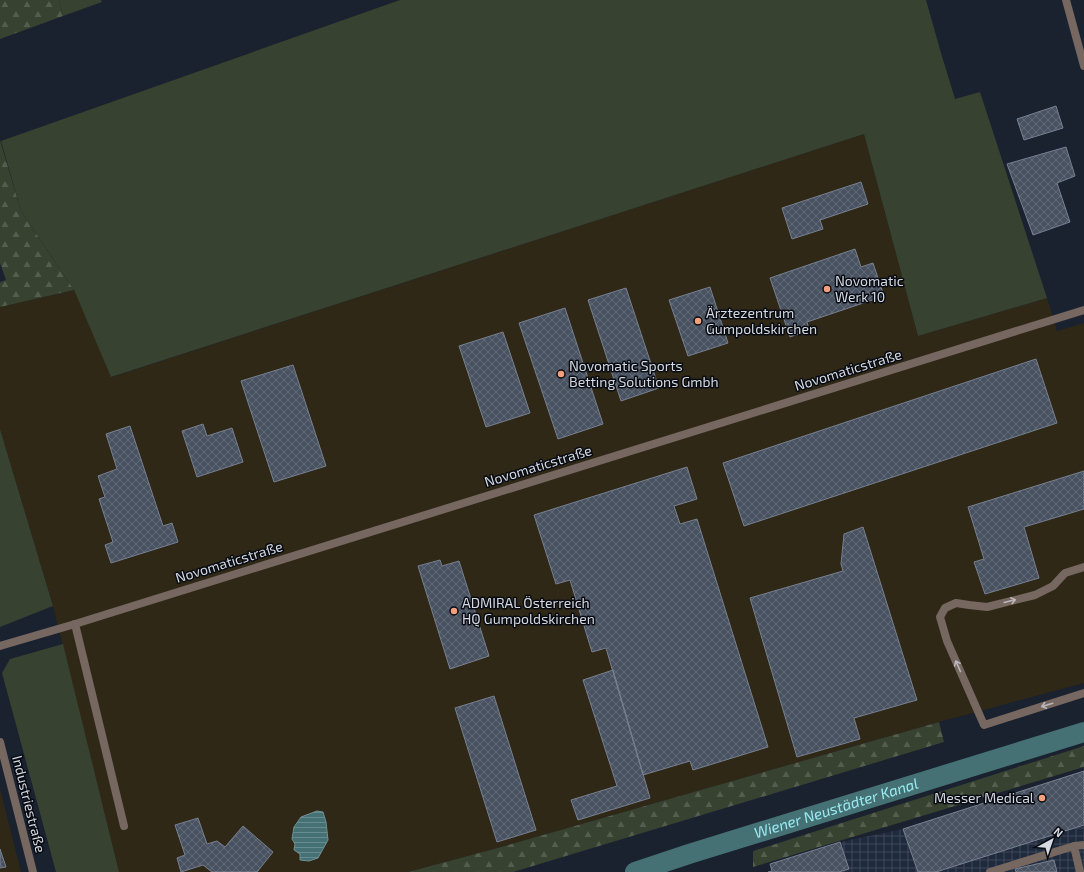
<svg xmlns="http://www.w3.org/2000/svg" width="1084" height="872" viewBox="0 0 1084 872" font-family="'Exo 2',sans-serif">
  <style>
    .commercial { fill: #2f2817 }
    .industrial { fill: url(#industrial-grid) }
    .grass { fill: #384230 }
    .forest { fill: url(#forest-firs) }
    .water { fill: url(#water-rules); stroke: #709096 }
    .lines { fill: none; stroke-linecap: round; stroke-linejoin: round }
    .canal { stroke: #457175; stroke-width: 20 }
    .building { fill: url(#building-cross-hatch); stroke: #778091 }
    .service { stroke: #766760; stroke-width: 8 }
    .minor { stroke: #766760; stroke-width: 8 }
    .oneway { stroke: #b8b7bb }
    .poi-dot { fill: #f2a07e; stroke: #080b11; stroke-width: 1.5 }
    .labels { text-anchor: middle; stroke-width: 3; stroke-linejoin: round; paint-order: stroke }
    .poi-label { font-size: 14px; fill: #d4d9e2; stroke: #080b11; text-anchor: start }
    .street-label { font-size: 14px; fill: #d4d9e2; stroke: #080b11 }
    .water-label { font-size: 15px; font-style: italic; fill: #9bebf2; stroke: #080b11 }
  </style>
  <defs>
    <pattern id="industrial-grid" width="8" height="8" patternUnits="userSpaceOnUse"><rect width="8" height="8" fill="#202a3d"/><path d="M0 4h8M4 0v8" fill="none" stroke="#404859"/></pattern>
    <pattern id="forest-firs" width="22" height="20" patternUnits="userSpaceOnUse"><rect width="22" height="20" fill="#384230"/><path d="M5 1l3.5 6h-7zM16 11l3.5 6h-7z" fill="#545d4e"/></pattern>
    <pattern id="water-rules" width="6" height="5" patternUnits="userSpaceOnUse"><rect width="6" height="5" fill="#457175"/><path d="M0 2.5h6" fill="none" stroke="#688b8f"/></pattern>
    <pattern id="building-cross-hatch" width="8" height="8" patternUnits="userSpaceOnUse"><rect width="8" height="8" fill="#495261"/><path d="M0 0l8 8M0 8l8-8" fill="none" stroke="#626a77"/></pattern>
  </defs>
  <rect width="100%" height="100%" fill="#1a212f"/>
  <path class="commercial" d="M864,134L918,336L1047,298L1057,331L1084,323V683L939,722L494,849L408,872H119L53,606L0,429V307L74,290L112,377Z
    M0,789L21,872H0Z"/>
  <path class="industrial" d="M1084,771V872H768L772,871L770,864L840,842L903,829Z"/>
  <path class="grass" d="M59,0H101L102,2L63,16Z
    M400,0H926L941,53L955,99L980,92L1047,298L918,336L864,134L111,377L74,290L21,211L1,141Z
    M0,429L53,606L0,627Z
    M63,644L119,872H56L2,673L10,659Z"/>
  <path class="forest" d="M0,0H59L63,16L0,39Z
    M0,140L21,211L74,290L0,307V282L6,280L0,263Z
    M939,722L944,742L513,872H408L494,849Z
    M1084,746V767L753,867V851Z"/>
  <path class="water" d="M317,811L323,812L326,822L328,840L318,858L309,861L300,860V854L294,850L295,844L292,839L294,827L301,817Z"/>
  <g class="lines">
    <path class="canal" id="s1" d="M635,872L689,854L1084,732"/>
  </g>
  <path class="building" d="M1056,106L1063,128L1024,140L1017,119Z
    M1066,147L1075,176L1057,183L1070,222L1033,235L1007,164Z
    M861,182L868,204L820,220L823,229L792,239L782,208Z
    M855,249L861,267L873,263L884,296L807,322L809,330L790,337L770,278Z
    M710,287L728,343L688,356L669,300Z
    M626,288L659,388L621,401L588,300Z
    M565,308L603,424L558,439L519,323Z
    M503,332L530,413L486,427L459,346Z
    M1036,359L1057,423L744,526L723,463Z
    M293,365L326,466L274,482L241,381Z
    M203,424L207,436L232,428L243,462L197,477L182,431Z
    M130,426L163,526L172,523L178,542L111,563L105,545L113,542L99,499L105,497L98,476L117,469L106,434Z
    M687,467L697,499L674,506L680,524L697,519L768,747L693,770L690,761L643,775L606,648L592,652L570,580L556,584L534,515Z
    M1084,471V509L1024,527L1039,578L985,594L974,562L984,559L968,507Z
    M863,527L917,700L854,718L860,739L797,757L750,598L843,571L841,564L844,534Z
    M440,560L442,566L459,561L489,656L450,669L418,566Z
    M613,670L650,798L578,820L571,800L617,786L583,680Z
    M494,696L536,830L497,842L455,708Z
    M1084,771V825L936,872H918L903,829Z
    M198,818L207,844L217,841L225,847L243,826L273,852L257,872H212L203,865L181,872L177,858L185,855L175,825Z
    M840,842L849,869L839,872H768L772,871L770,864Z
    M0,849L6,867L0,868Z
    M1054,860L1057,872H1016L1015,869Z"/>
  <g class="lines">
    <path class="service" d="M1084,567L1065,573L1053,586L1035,595L987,607L969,605L956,603L945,608L940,617L947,641L984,725L1084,693
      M75,624L124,826
      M1074,846L1080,872
      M990,872L1074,846L1084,845"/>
    <path class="minor" d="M1066,0L1084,66
      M0,646L75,624L1084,310
      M0,742L33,872"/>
  </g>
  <defs><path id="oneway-shaft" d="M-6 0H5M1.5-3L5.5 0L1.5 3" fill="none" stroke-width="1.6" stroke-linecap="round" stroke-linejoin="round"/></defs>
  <g class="oneway">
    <use href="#oneway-shaft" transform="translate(1010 601) rotate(-14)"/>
    <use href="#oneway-shaft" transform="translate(958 666) rotate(-114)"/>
    <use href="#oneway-shaft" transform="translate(1047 705) rotate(163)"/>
  </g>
  <g class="poi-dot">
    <circle cx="827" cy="289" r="4"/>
    <circle cx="698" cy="321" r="4"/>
    <circle cx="561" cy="374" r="4"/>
    <circle cx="454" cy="611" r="4"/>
    <circle cx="1042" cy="798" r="4"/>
  </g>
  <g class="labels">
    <g class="poi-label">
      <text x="835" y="286">Novomatic<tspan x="835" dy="16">Werk 10</tspan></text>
      <text x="706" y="318">Ärztezentrum<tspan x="706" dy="16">Gumpoldskirchen</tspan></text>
      <text x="569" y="371">Novomatic Sports<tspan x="569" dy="16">Betting Solutions Gmbh</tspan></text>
      <text x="462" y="608">ADMIRAL Österreich<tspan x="462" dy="16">HQ Gumpoldskirchen</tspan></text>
      <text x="1034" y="803" text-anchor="end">Messer Medical</text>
    </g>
    <g class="street-label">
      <text transform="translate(848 370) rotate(-17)" y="5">Novomaticstraße</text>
      <text transform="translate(538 466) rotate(-17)" y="5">Novomaticstraße</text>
      <text transform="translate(229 562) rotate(-17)" y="5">Novomaticstraße</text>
      <text transform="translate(29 804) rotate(76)" y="5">Industriestraße</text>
    </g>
    <g class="water-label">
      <text dy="5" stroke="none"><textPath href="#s1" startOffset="211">Wiener Neustädter Kanal</textPath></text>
    </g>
  </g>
  <g transform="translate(1052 840) rotate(40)" stroke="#080b11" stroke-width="3" paint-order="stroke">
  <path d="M0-3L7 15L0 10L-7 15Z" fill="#d4d9e2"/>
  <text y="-6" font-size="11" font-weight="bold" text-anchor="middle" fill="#d4d9e2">N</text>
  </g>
</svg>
